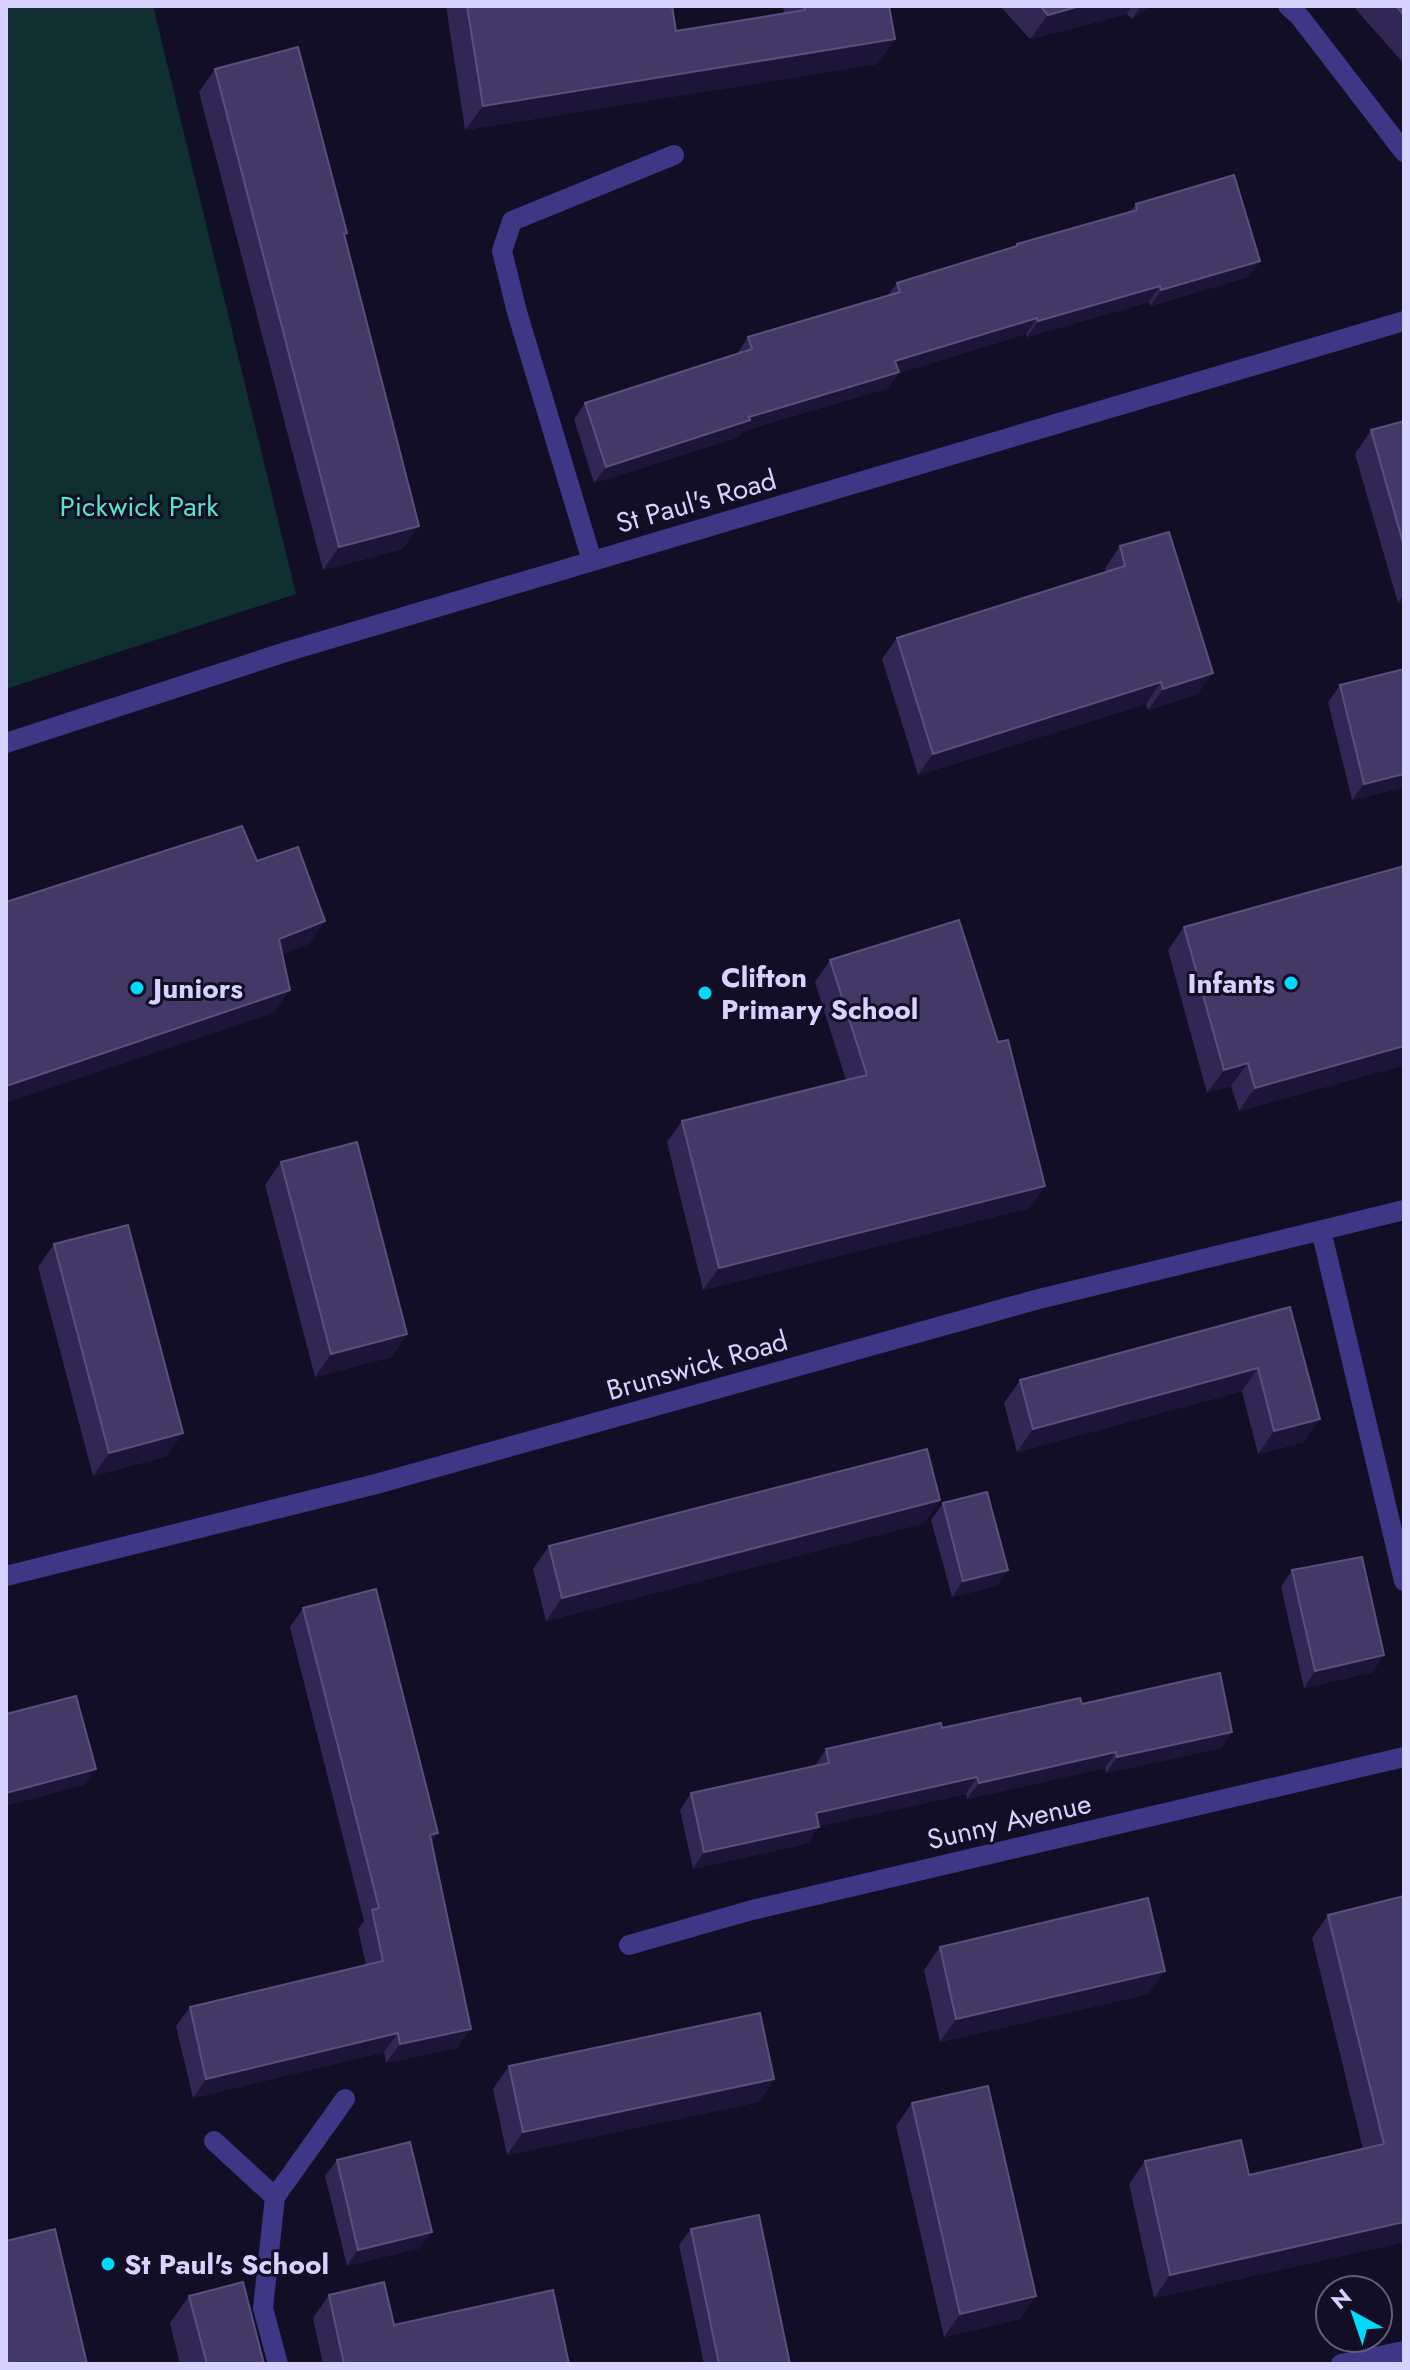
<svg xmlns="http://www.w3.org/2000/svg" width="1410" height="2370" viewBox="0 0 1410 2370" font-family="Jost,sans-serif">
  <style>
    .green { fill: #102f2f }
    .lines { fill: none; stroke-linecap: round; stroke-linejoin: round }
    .minor { stroke: #3d3786; stroke-width: 20 }
    .wall { fill: #312654 }
    .shaded-wall { fill: #1d1539 }
    .building { fill: #433866; stroke: #5a507e; stroke-width: 2 }
    .poi-dot { fill: #00dafd; stroke: #120e25; stroke-width: 3 }
    .labels { text-anchor: middle; stroke-width: 6; stroke-linejoin: round; paint-order: stroke }
    .street-label { font-size: 28px; fill: #d8d2ff; stroke: #120e25 }
    .park-label { font-size: 28px; fill: #59e4c6; stroke: #120e25 }
    .poi-label { font-size: 28px; font-weight: bold; fill: #d8d2ff; stroke: #120e25; text-anchor: start }
  </style>
  <rect width="100%" height="100%" fill="#120e25"/>
  <path class="green" d="M6,6H153L296,594L6,689Z"/>
  <g class="lines">
    <path class="minor" d="M1288,6L1300,17L1404,152
      M592,561L517,312L502,251L512,221L674,155
      M6,743L292,650L1404,321
      M1321,1230L1404,1581
      M6,1576L376,1484L1035,1300L1404,1210
      M629,1945L752,1910L1404,1757
      M214,2141L275,2197
      M278,2364L263,2308L275,2197L345,2099
      M1341,2364L1404,2351"/>
  </g>
  <path class="wall" d="M446,6H672L676,31L784,13L783,6H889L895,39L877,64L465,130Z
    M1000,6H1150L1132,19L1127,14L1030,39Z
    M1353,6H1404V64Z
    M215,69L345,237L419,526L402,549L323,570L199,92Z
    M1136,204L1260,261L1248,277L1150,306L1149,302L1027,337L1026,334L898,373L888,388L743,431L739,437L594,483L574,419L585,403L737,354L748,337L888,295L897,283L1015,247L1017,244L1130,212Z
    M1404,421V601L1398,603L1355,454L1371,430Z
    M1120,546L1198,694L1148,710L1146,704L918,775L882,659L897,638L1106,572L1105,568Z
    M1404,669V787L1352,800L1328,702L1340,685Z
    M1184,927L1404,1065L1239,1111L1231,1086L1207,1093L1168,950Z
    M830,960L1029,1208L703,1290L667,1142L682,1121L846,1080L815,982Z
    M281,1162L407,1334L391,1357L315,1377L265,1185Z
    M54,1244L167,1456L93,1476L38,1267Z
    M1290,1307L1304,1442L1258,1454L1242,1391L1017,1452L1004,1403L1020,1380Z
    M940,1500L924,1523L546,1621L533,1569L549,1546Z
    M943,1503L1008,1570L996,1586L952,1597L931,1520Z
    M1292,1570L1373,1672L1304,1688L1281,1587Z
    M303,1608L432,1843L471,2029L457,2048L386,2063L384,2052L193,2098L176,2026L190,2007L366,1965L358,1929L364,1921L290,1627Z
    M1082,1704L1232,1732L1221,1748L1106,1773L1105,1768L967,1799L966,1794L819,1826L808,1843L693,1869L680,1810L691,1793L815,1766L826,1749Z
    M1404,1896V2242L1154,2298L1129,2184L1145,2161L1249,2175L1363,2149L1312,1938L1328,1915Z
    M940,1947L1148,1994L940,2042L924,1970Z
    M509,2066L774,2079L758,2102L507,2155L493,2089Z
    M912,2103L1020,2319L944,2337L896,2126Z
    M337,2160L420,2248L347,2266L325,2176Z
    M691,2229L790,2364H704L679,2245Z
    M329,2295L394,2325L569,2364H323L313,2318Z
    M189,2296L264,2364H180L170,2323Z"/>
  <path class="shaded-wall" d="M1080,6H1132L1127,14L1030,39L1048,15Z
    M1141,6H1150L1132,19Z
    M895,39L877,64L465,130L483,106Z
    M1260,261L1248,277L1150,306L1161,290Z
    M1160,286L1149,302L1027,337L1038,321Z
    M1037,318L1026,334L898,373L888,388L743,431L739,437L594,483L606,467L749,417L895,361Z
    M419,526L402,549L323,570L339,547Z
    M1404,594V601L1398,603Z
    M1213,673L1198,694L1148,710L1163,689Z
    M1161,682L1146,704L918,775L933,754Z
    M1404,774V787L1352,800L1364,784Z
    M325,921L309,944L263,962L279,939Z
    M290,990L274,1013L6,1103V1086L8,1085Z
    M1404,1046V1065L1239,1111L1255,1088Z
    M1248,1063L1231,1086L1207,1093L1224,1070Z
    M1045,1186L1029,1208L703,1290L719,1268Z
    M407,1334L391,1357L315,1377L331,1354Z
    M1258,1368L1242,1391L1017,1452L1033,1429Z
    M1320,1419L1304,1442L1258,1454L1274,1431Z
    M183,1433L167,1456L93,1476L109,1453Z
    M940,1500L924,1523L546,1621L562,1598Z
    M1008,1570L996,1586L952,1597L963,1581Z
    M1384,1655L1373,1672L1304,1688L1315,1671Z
    M1232,1732L1221,1748L1106,1773L1117,1757Z
    M1116,1752L1105,1768L967,1799L979,1783Z
    M96,1769L84,1785L6,1806V1793Z
    M977,1777L966,1794L805,1829L816,1813Z
    M819,1827L808,1843L693,1869L704,1852Z
    M438,1833L425,1853L430,1835Z
    M1165,1971L1148,1994L940,2042L956,2019Z
    M471,2029L457,2048L386,2063L400,2044Z
    M398,2033L384,2052L193,2098L206,2079Z
    M774,2079L758,2102L507,2155L523,2132Z
    M1404,2222V2242L1154,2298L1170,2275Z
    M432,2232L420,2248L347,2266L358,2250Z
    M1036,2296L1020,2319L944,2337L960,2314Z"/>
  <path class="building" d="M467,6H672L676,31L805,10L804,6H889L895,39L483,106Z
    M1040,6H1080L1048,15Z
    M1396,6H1404V15Z
    M298,47L347,233L344,234L419,526L339,547L215,69Z
    M1234,175L1260,261L1161,290L1160,286L1038,321L1037,318L895,361L899,372L749,417L750,420L606,467L585,403L752,349L748,337L900,292L897,283L1017,246V244L1137,210L1136,204Z
    M1404,421V546L1371,430Z
    M1169,532L1213,673L1163,689L1161,682L933,754L897,638L1125,566L1120,546Z
    M1404,669V774L1364,784L1340,685Z
    M242,826L257,861L298,847L325,921L279,939L290,990L6,1086V902Z
    M1404,866V1046L1255,1088L1248,1063L1224,1070L1184,927Z
    M959,920L998,1042L1008,1040L1045,1186L719,1268L682,1121L867,1075L830,960Z
    M357,1142L407,1334L331,1354L281,1162Z
    M128,1225L183,1433L109,1453L54,1244Z
    M1290,1307L1320,1419L1274,1431L1258,1368L1033,1429L1020,1380Z
    M927,1449L940,1500L562,1598L549,1546Z
    M987,1492L1008,1570L963,1581L943,1503Z
    M1362,1557L1384,1655L1315,1671L1292,1570Z
    M376,1589L438,1833L430,1835L471,2029L400,2044L398,2033L206,2079L190,2007L383,1961L372,1910L379,1908L303,1608Z
    M1220,1673L1232,1732L1117,1757L1116,1752L979,1783L977,1777L816,1813L819,1827L704,1852L691,1793L829,1763L826,1749L941,1723L942,1728L1080,1698L1082,1704Z
    M76,1696L96,1769L6,1793V1714Z
    M1404,1896V2222L1170,2275L1145,2161L1241,2140L1249,2175L1384,2144L1328,1915Z
    M1148,1898L1165,1971L956,2019L940,1947Z
    M760,2013L774,2079L523,2132L509,2066Z
    M988,2086L1036,2296L960,2314L912,2103Z
    M410,2142L432,2232L358,2250L337,2160Z
    M759,2215L790,2364H719L691,2229Z
    M55,2229L87,2364H6V2241Z
    M243,2282L264,2364H207L189,2296Z
    M384,2282L394,2325L553,2290L569,2364H344L329,2295Z"/>
  <g class="poi-dot">
    <circle cx="1291" cy="983" r="8"/>
    <circle cx="137" cy="988" r="8"/>
    <circle cx="705" cy="993" r="8"/>
    <circle cx="108" cy="2264" r="8"/>
  </g>
  <g class="labels">
    <g class="street-label">
      <text transform="translate(696 501) rotate(-16)" y="10">St Paul's Road</text>
      <text transform="translate(697 1365) rotate(-16)" y="10">Brunswick Road</text>
      <text transform="translate(1009 1821) rotate(-13)" y="10">Sunny Avenue</text>
    </g>
    <g class="park-label">
      <text x="139" y="516">Pickwick Park</text>
    </g>
    <g class="poi-label">
      <text x="721" y="987">Clifton<tspan x="721" dy="32">Primary School</tspan></text>
      <text x="1275" y="993" text-anchor="end">Infants</text>
      <text x="153" y="998">Juniors</text>
      <text x="124" y="2274">St Paul's School</text>
    </g>
  </g>
  <rect width="1410" height="2370" fill="none" stroke="#d8d2ff" stroke-width="16"/>
  <g transform="translate(1354 2314) rotate(320)"><circle r="38" fill="#120e25" stroke="#615c7c" stroke-width="2"/>
  <path d="M0-6L14 30L0 20L-14 30Z" fill="#00dafd"/>
  <text y="-12" font-size="22" font-weight="bold" text-anchor="middle" fill="#d8d2ff">N</text>
  </g>
</svg>
